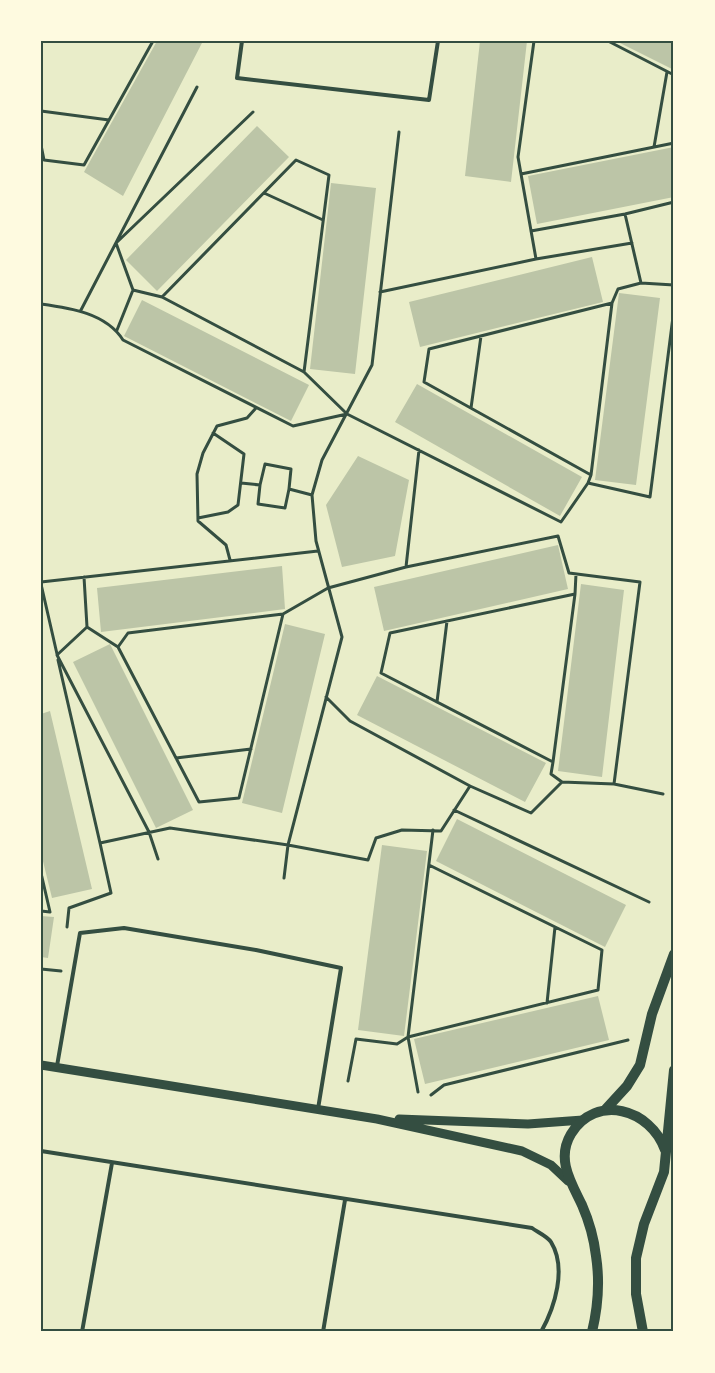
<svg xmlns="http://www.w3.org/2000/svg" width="715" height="1373" viewBox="0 0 715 1373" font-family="'Asap Condensed',sans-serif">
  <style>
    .building { fill: #bcc5a7 }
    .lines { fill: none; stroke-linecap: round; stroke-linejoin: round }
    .path { stroke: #344e41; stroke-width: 3 }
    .service { stroke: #344e41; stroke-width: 4 }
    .tertiary { stroke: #344e41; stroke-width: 9 }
    .secondary { stroke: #344e41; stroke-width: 10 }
    .neatline { fill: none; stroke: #344e41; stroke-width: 2 }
  </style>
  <rect width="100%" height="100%" fill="#e9edc9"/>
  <path class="building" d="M157,41H203L123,196L84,172Z
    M480,41H527L511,182L465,176Z
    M616,41H674V70Z
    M257,126L289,157L157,291L126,260Z
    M674,147V197L537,224L528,176Z
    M331,183L376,188L355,374L310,369Z
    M592,257L603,302L420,347L409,302Z
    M619,293L660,298L636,485L595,480Z
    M142,300L309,385L291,421L124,336Z
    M417,384L582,477L560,516L395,422Z
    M358,456L409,480L395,556L342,567L326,505Z
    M558,545L568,589L384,631L374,587Z
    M282,566L285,609L101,632L97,588Z
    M581,584L624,590L602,777L558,771Z
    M285,624L325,634L282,813L242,803Z
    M110,644L193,810L156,828L73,662Z
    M377,676L546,763L525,802L357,715Z
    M50,711L92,889L52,898L41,853V714Z
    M457,819L626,905L605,947L436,861Z
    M382,845L427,851L404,1036L358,1030Z
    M41,916L54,917L48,958L41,957Z
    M598,996L609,1040L425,1084L414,1039Z"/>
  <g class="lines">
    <path class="path" d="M534,41L518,157L536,259
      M608,41L674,75
      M41,111L109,120
      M253,112L116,243L133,290L162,297L304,372L347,414L561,522L588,483L591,475L612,303L618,289L641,283L674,285
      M41,145L44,160L84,165L153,41
      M654,147L667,72
      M521,174L674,143
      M264,193L323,220
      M625,214L641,283
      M531,231L625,214L674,202
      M380,292L536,259L632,243
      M162,297L296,160L329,175L304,372
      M41,304C70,308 106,313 123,340L293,426L347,414
      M81,310L197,87
      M117,330L133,290
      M471,408L481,336
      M591,475L424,382L429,349L612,303
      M241,483L260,485L265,464L291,469L289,489L312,495
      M588,483L650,497L674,309
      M260,485L258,504L285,508L289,489
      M198,518L228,512L238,505L244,454L213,433
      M230,560L226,545L198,521L197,474L203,453L217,426L247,418L256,408
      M406,567L558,536L569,573L640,582L614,784L663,794
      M84,577L87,627L118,647
      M41,582L318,551
      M41,584L57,654
      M575,594L553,762L381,673L390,633Z
      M575,594L576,574
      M283,614L239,798L199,802L118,647L128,633L283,614L328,588L406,567L419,450
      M87,627L57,655L149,832L158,859
      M58,660L100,843
      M437,702L447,621
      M176,758L251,749
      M553,762L551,774L562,782
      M470,786L531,813L562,782L614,784
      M454,810L649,902
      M429,865L602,950L598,990L408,1037L433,830
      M41,873L50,912L41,911
      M284,878L288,845L342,637L316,541L312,495L322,460L372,365L399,132
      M67,927L69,908L111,893L100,843L170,828L288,845L368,860L376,838L402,830L441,831L470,786L350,721L326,697
      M41,969L61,971
      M547,1003L555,927
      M348,1081L356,1039L397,1044L408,1037L418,1092
      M431,1095L444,1085L628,1040"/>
    <path class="service" d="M242,41L237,78L429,100L438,41
      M57,1066L80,933L124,928L256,950L341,968L318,1109
      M41,1151L532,1228C537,1232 547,1236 551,1242C567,1268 555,1307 541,1332
      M82,1332L112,1163
      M323,1332L345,1200"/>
    <path class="tertiary" d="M41,1065L377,1119L522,1151L551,1165L568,1181
      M399,1119L528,1124L583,1120"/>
    <path class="secondary" d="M605,1110L627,1086L640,1065L652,1014L674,954
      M592,1332C598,1307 600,1282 596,1256C594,1239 589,1221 582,1205C571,1182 556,1159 571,1134C596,1093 651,1109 665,1150
      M643,1332L636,1294V1258L644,1224L664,1172L674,1070"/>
  </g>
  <rect width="715" height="1373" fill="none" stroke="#fefae0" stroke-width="85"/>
  <rect x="42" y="42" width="630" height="1288" class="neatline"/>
</svg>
